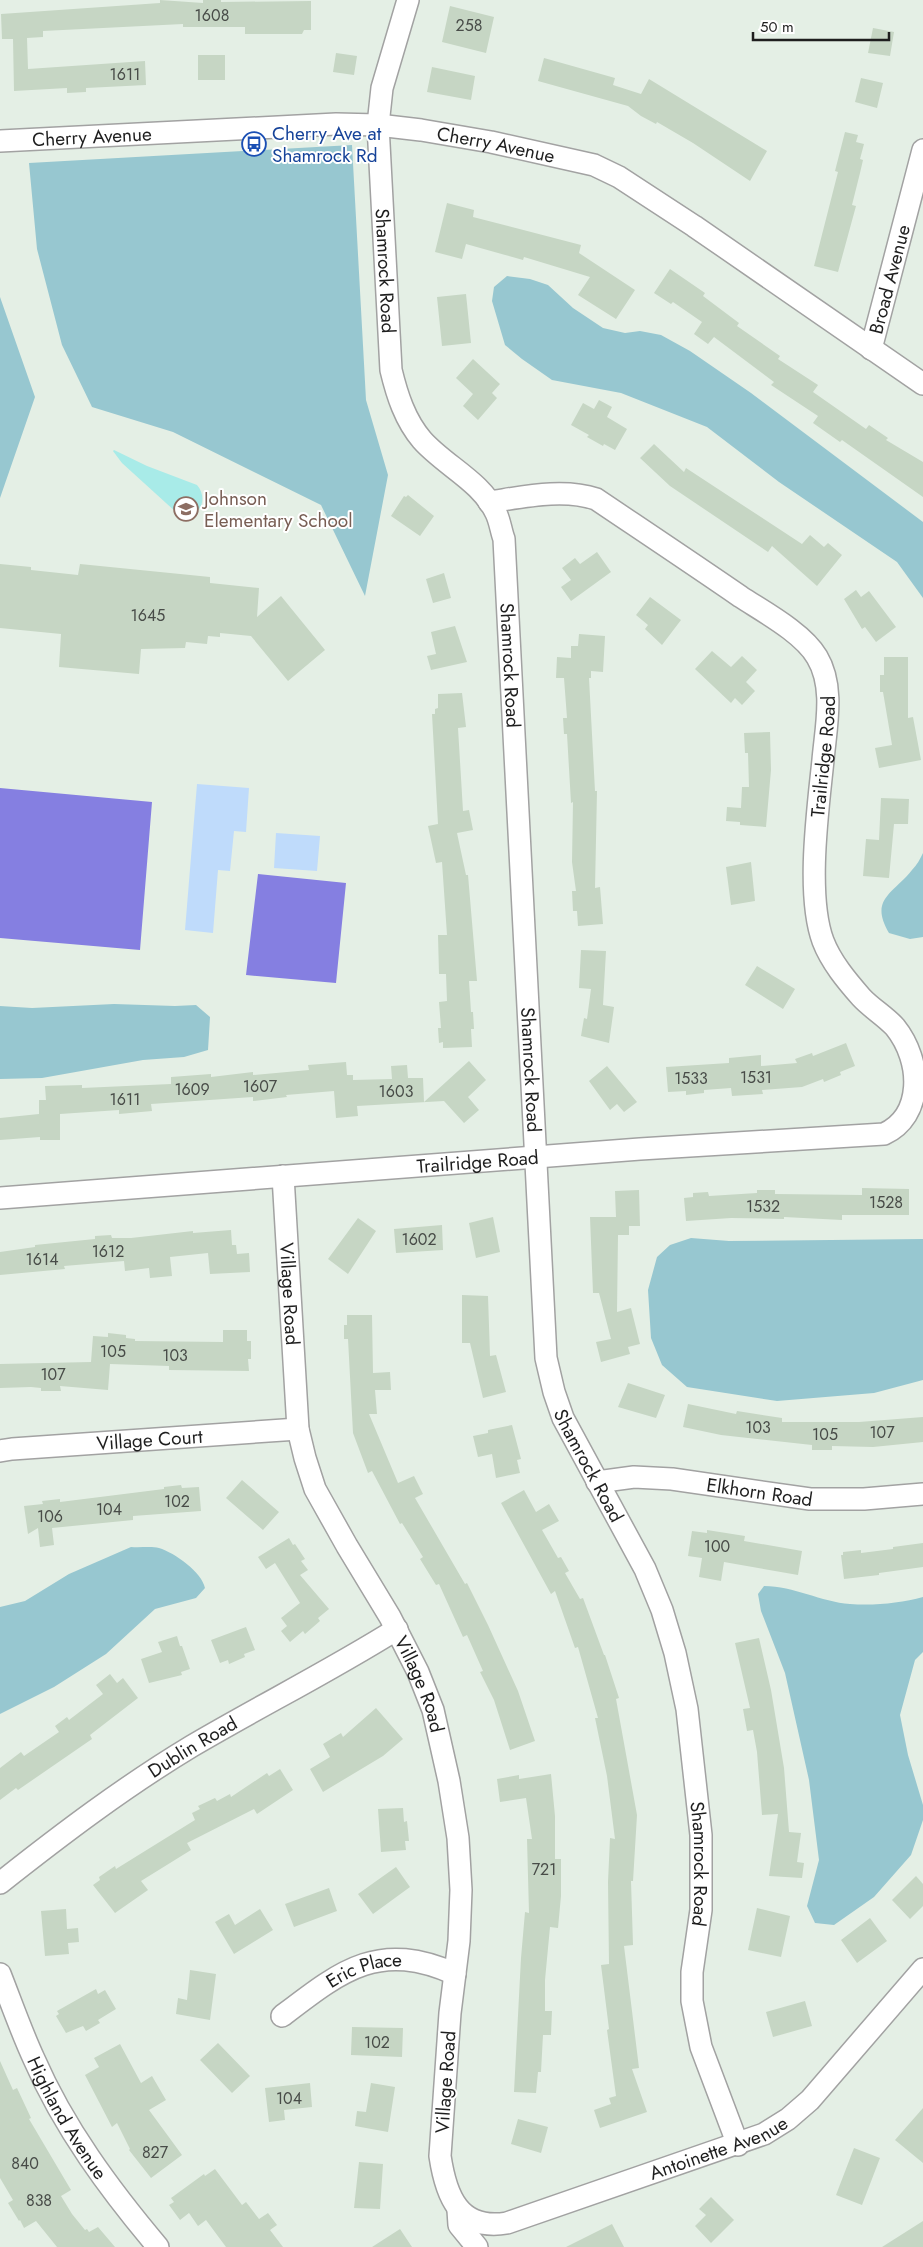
<svg xmlns="http://www.w3.org/2000/svg" width="923" height="2247" viewBox="0 0 923 2247" font-family="Jost,sans-serif">
  <style>
    .grass { fill: #a8ebe8 }
    .forest { fill: #97c7d0 }
    .park { fill: #bfdbfb }
    .pitch { fill: #857fe1 }
    .building { fill: #c6d6c4 }
    .lines { fill: none; stroke-linecap: round; stroke-linejoin: round }
    .minor-casing { stroke: #a2a2a2; stroke-width: 24 }
    .minor { stroke: #fff; stroke-width: 21 }
    .labels { text-anchor: middle; stroke-width: 4; stroke-linejoin: round; paint-order: stroke }
    .number-label { font-size: 16px; fill: #484c48 }
    .transit-label { font-size: 19px; fill: #164399; stroke: #fff; text-anchor: start }
    .street-label { font-size: 19px; fill: #1e1e1e; stroke: #fff }
    .education-label { font-size: 19px; fill: #785e54; stroke: #fff; text-anchor: start }
  </style>
  <rect width="100%" height="100%" fill="#e4efe5"/>
  <path class="grass" d="M114,450L147,466L197,485C210,500 198,522 177,513L122,463L113,451Z"/>
  <path class="forest" d="M352,145L366,400L388,475L365,596L321,505L173,432L92,407L62,345L37,249L29,163Z
    M507,276L530,279L548,285L573,308L603,328L625,333L640,331L661,335L690,351L751,393L923,522V598L897,562L779,482L707,427L621,393L552,380L522,359L505,345L492,301L494,287Z
    M0,297L35,397L0,498Z
    M923,853V937L910,939L889,933C869,899 893,894 912,870C917,865 920,859 923,853Z
    M114,1004L175,1006L196,1005L210,1017L208,1050L184,1057L143,1060L42,1078L0,1079V1006L32,1008Z
    M691,1238L729,1241L923,1239V1380L874,1393L777,1401L687,1387L662,1365L651,1338L648,1290L657,1257L670,1245Z
    M131,1547C140,1548 151,1546 159,1548C175,1553 202,1572 205,1588L196,1598L155,1609L106,1654L54,1687L0,1714V1607L25,1601L69,1574Z
    M764,1586C794,1586 821,1602 850,1604C874,1606 901,1603 923,1597V1652L915,1660L900,1715L908,1755L923,1805V1820L911,1855L874,1897L834,1925L815,1923L807,1906L819,1860L809,1780L785,1673L761,1611L758,1594Z"/>
  <path class="park" d="M197,784L249,788L246,832L234,831L230,871L218,870L213,933L185,930Z
    M276,833L320,836L317,871L274,868Z"/>
  <path class="pitch" d="M0,788L152,802L140,950L0,938Z
    M258,874L346,883L336,983L246,975Z"/>
  <path class="building" d="M160,0L203,3V0H221V2L311,1V30H304L302,34H245V27H183V24L43,31V37L27,38L28,69L145,61L146,85L86,88V92L67,93V88L14,91L13,39H2L1,14L160,3Z
    M450,6L494,17L486,53L442,42Z
    M873,28L894,32L890,56L868,53Z
    M336,53L357,56L354,75L333,72Z
    M198,55H225V80H198Z
    M544,58L615,78L613,85L641,94L649,79L767,151L750,181L693,143L657,122L656,124L641,116L628,106L538,81Z
    M432,67L475,76L471,100L427,92Z
    M861,78L883,83L877,108L855,102Z
    M845,132L858,135L856,142L864,144L860,159L863,160L860,173L852,205L856,206L838,272L814,266L838,172L835,171Z
    M447,203L474,210L473,217L581,245L579,253L635,290L616,319L578,295L590,277L524,257L523,260L466,244L462,259L435,252Z
    M670,269L705,293L703,296L739,323L737,326L780,356L778,359L818,385L813,392L866,429L869,425L888,438L886,440L923,462V497L842,440L840,442L813,423L818,416L771,385L774,382L714,337L708,344L694,334L702,322L673,302L671,304L654,293Z
    M466,294L471,343L442,346L437,297Z
    M473,359L500,384L492,393L497,398L478,420L463,406L473,394L456,378Z
    M599,400L612,407L607,417L627,429L615,450L604,444L603,446L587,437L589,435L571,425L583,403L594,409Z
    M654,444L684,472L686,468L802,544L810,535L824,547L828,543L842,555L817,586L772,546L768,552L670,486L640,458Z
    M408,495L434,516L420,536L391,516L404,496L406,497Z
    M597,552L611,572L571,601L561,587L571,580L562,568L575,558L580,564Z
    M0,564L31,567V570L78,575L80,564L210,577V583L259,588L257,617L281,596L325,650L288,681L251,636L220,633V637L208,636L207,644L186,642L185,648L141,649L139,674L59,667L61,634L0,628Z
    M444,573L451,598L433,603L426,579Z
    M856,590L861,597L869,591L896,627L876,642L865,627L862,629L844,599Z
    M650,597L681,620L662,645L645,629L648,625L636,615Z
    M455,626L467,662L431,670L427,656L436,654L431,632Z
    M579,634L605,636L603,672L591,671V678H589L595,791H597L595,888L600,887L603,924L578,926L577,911H573L572,891H576L572,862L573,802L571,803L567,734H564L563,718H567L564,678H556L557,657L571,658V646H578Z
    M712,651L731,667L742,656L757,670L746,682L755,691L742,705L735,698L731,703L695,669Z
    M884,657H908V718L913,717L921,760L879,768L875,748L892,745L883,692H880V675H884Z
    M462,693L466,727L458,728L463,811L469,810L473,830L457,833L466,875H468L477,981H469L471,1012H473L474,1029H471L472,1047L443,1048V1042L439,1043L438,1028H441L439,1002L447,1001L446,974H439L438,935H447L442,862L436,863L428,826L438,824L432,714H435V709L438,708V694Z
    M770,732L771,770L766,827L740,825V822L726,821L727,807L741,808L742,787H749L748,753H745L744,733Z
    M881,798L909,799L908,824H894L889,878L863,876L866,839L879,840Z
    M751,862L755,901L731,905L726,867Z
    M581,950L606,951L603,1005L614,1007L609,1043L581,1036L584,1018L587,1019L591,989L579,988Z
    M757,966L795,989L783,1009L745,985Z
    M846,1043L855,1066L840,1072L841,1075L824,1082L823,1079L802,1087L762,1090L763,1094L732,1096L731,1088L704,1090V1093L686,1095V1091L668,1092L666,1067L729,1063V1058L761,1055V1066L797,1063L795,1059L812,1053L813,1056Z
    M469,1061L486,1080L468,1097L479,1110L464,1123L444,1101L357,1106L358,1116L336,1118L334,1091L286,1095L287,1097L253,1101V1097L151,1104L152,1111L119,1114V1110L60,1114V1140H40V1137L0,1140V1118L39,1114V1100H46L45,1086L82,1085V1088L171,1084V1077L211,1074V1077L253,1072V1075L309,1070L308,1065L346,1062L347,1075H353V1080L392,1079L391,1066L407,1065L408,1078H423L424,1102Z
    M607,1066L637,1102L624,1112L617,1104L610,1110L589,1081Z
    M862,1188L909,1189V1215H842V1220L784,1217V1219L731,1218L686,1221L684,1198L693,1197V1193L708,1192L709,1196L757,1193V1190H775V1194L862,1195Z
    M639,1190L640,1226H629V1235H618L617,1312L631,1308L640,1344L628,1347L630,1354L601,1362L596,1342L611,1339L599,1293H593L590,1217H616L615,1191Z
    M493,1217L500,1252L476,1258L469,1223Z
    M358,1218L376,1231L348,1274L328,1259Z
    M442,1225L443,1250L396,1253L394,1229Z
    M231,1230L232,1245H236L237,1254L249,1253L250,1272L210,1274L208,1253L170,1257L172,1276L150,1278L149,1268L125,1271L124,1261L64,1266L65,1269L0,1275V1252L35,1247V1245L95,1239V1236L111,1235L112,1238H131L193,1231V1233Z
    M462,1295L488,1296L490,1356L496,1355L506,1392L483,1398L470,1343H462Z
    M347,1315H372L373,1373L390,1372L391,1390H375L377,1414H369L398,1483L414,1476L423,1494L415,1498L465,1584L467,1583L488,1625L518,1691L535,1741L510,1750L494,1700L480,1672L483,1671L467,1635L463,1637L439,1584L436,1585L420,1559L423,1557L402,1523L400,1524L372,1471L368,1473L353,1433L348,1339H344V1325H347Z
    M223,1330H247V1341H251V1359H248L249,1371L169,1370V1366L110,1364L108,1390L60,1386L61,1391H41V1388L31,1387L0,1388V1364L91,1362L93,1336L108,1337V1333L126,1335V1338L135,1339V1341L223,1342Z
    M628,1383L665,1395L656,1418L618,1407Z
    M688,1404L736,1414L737,1411L782,1418V1422H859L923,1417V1442L873,1447L832,1446V1450H812V1445L721,1435L683,1427Z
    M512,1425L521,1459L517,1460L520,1473L496,1478L492,1454L478,1457L473,1436L488,1433V1430Z
    M242,1480L279,1512L263,1530L226,1498Z
    M181,1485L182,1488L199,1487L201,1511L133,1516V1520L52,1528L54,1545L40,1547L38,1528L28,1534L24,1506L43,1504L42,1501L60,1499V1502L164,1489V1487Z
    M524,1490L536,1512L549,1504L559,1521L542,1530L558,1558L561,1557L569,1571L565,1573L580,1599L583,1598L604,1655H605L619,1698L616,1699L637,1815L633,1881H631L633,1945L624,1946L639,2068L632,2069L647,2112L600,2128L594,2110L611,2104L609,2098L616,2096L607,2030L609,2029L601,1965L609,1964L608,1882L610,1838L615,1839L607,1776L595,1718H598L578,1647L575,1648L555,1591L551,1594L501,1503Z
    M707,1530L745,1536L744,1541L802,1551L798,1575L724,1562L721,1581L699,1577L702,1558L688,1556L692,1531L707,1533Z
    M289,1538L293,1545L295,1544L305,1559L301,1561L308,1570L300,1575L329,1609L318,1618L320,1621L305,1634L303,1631L290,1642L281,1631L287,1626L281,1618L300,1603L275,1563L266,1569L258,1557Z
    M923,1543V1567L879,1573V1575L844,1579L841,1555H843V1552L861,1550V1553L893,1549V1547Z
    M246,1627L255,1650L244,1654L245,1657L229,1664L228,1660L220,1663L211,1640Z
    M177,1636L180,1646H182L190,1669L181,1672L182,1675L149,1683L141,1659L162,1652L158,1642Z
    M759,1638L771,1690L784,1768L789,1832L801,1833L797,1862L804,1863L802,1878L769,1876L778,1814L762,1815L757,1752L753,1730L747,1731L743,1709L750,1708L735,1643Z
    M110,1674L117,1683L123,1678L138,1698L90,1735L92,1739L18,1790L16,1788L0,1800V1768L21,1752L24,1756L59,1732L55,1726L67,1717L69,1720L103,1694L96,1685Z
    M376,1708L403,1739L383,1756L323,1792L310,1769L330,1757L323,1744L341,1733L343,1737Z
    M280,1769L293,1790L257,1814L254,1809L187,1843L191,1850L141,1881L148,1890L115,1913L93,1885L100,1880L99,1877L115,1866L116,1869L195,1820L192,1813L200,1809L198,1806L215,1798L217,1801L230,1794L231,1797L267,1773L269,1776Z
    M551,1774L555,1816V1859H561V1896L558,1928L550,1927L545,1980V2011H552L551,2035H543L541,2072H538L536,2093L514,2092L521,1958L525,1912L529,1913L527,1839H532L526,1798L500,1802L497,1779L519,1775V1779Z
    M403,1808L404,1822L407,1821L409,1841H405L406,1850L381,1852L378,1809Z
    M396,1867L410,1887L373,1914L358,1894Z
    M916,1876L923,1884V1906L910,1919L892,1900Z
    M329,1888L337,1911L294,1927L285,1904Z
    M757,1908L790,1916L781,1957L748,1950Z
    M66,1909L67,1929L78,1928L79,1942L68,1943L69,1954L45,1956L41,1911Z
    M260,1909L273,1930L234,1954L215,1922L229,1914L235,1925Z
    M870,1918L887,1941L857,1963L841,1940Z
    M190,1970L216,1974L210,2020L176,2014L178,1998L187,2000Z
    M96,1989L98,1994L105,1990L116,2009L98,2020L100,2023L86,2031L83,2026L66,2033L56,2016L59,2014L57,2011Z
    M805,2001L812,2026L773,2037L766,2012Z
    M352,2027L403,2028L402,2057L351,2055Z
    M218,2043L250,2076L232,2093L200,2060Z
    M120,2044L141,2083L152,2076L166,2100L149,2110L182,2155L151,2178L129,2150L130,2149L117,2123L112,2127L85,2075L99,2067L94,2058Z
    M0,2061L13,2090L17,2088L31,2118L29,2119L71,2190L61,2196L72,2214L85,2230L87,2229L89,2232L98,2227L115,2247H57L36,2221L24,2228L20,2220L19,2221L8,2203L13,2200L0,2178Z
    M310,2083L312,2107L284,2110L285,2120L269,2122L265,2088Z
    M371,2083L395,2087L388,2132L355,2126L357,2111L366,2112Z
    M923,2108V2163L895,2140Z
    M518,2119L548,2127L541,2153L511,2144Z
    M854,2148L880,2158L862,2205L836,2195Z
    M359,2162L383,2164L380,2209L354,2208Z
    M215,2169L242,2205L246,2202L259,2219L268,2213L277,2225L270,2230L283,2247H226L206,2220L198,2226L189,2213L180,2220L169,2205L174,2202L171,2198L204,2174L205,2176Z
    M711,2197L734,2220L711,2243L695,2226L706,2215L699,2209Z
    M923,2221V2247H882Z
    M612,2224L624,2247H566Z
    M400,2229L412,2247H372Z"/>
  <g class="lines">
    <g class="minor-casing">
      <g id="minor">
        <path id="s1" d="M408,0L382,88L378,125L391,370C397,395 405,420 422,440C445,466 481,481 496,513C500,521 501,531 504,539L546,1358L554,1392L563,1418L645,1569L662,1610L675,1653L687,1709L701,1835V1910L692,1972V2001L701,2047L738,2145"/>
        <path id="s2" d="M0,141L336,124L378,125L421,130L491,142L594,165L619,177L694,226L923,384"/>
        <path id="s3" d="M871,349L923,150"/>
        <path id="s4" d="M283,1176L298,1429L305,1458L315,1489L347,1546L390,1617L418,1672L433,1710L449,1781L458,1838L461,1890L459,1941L450,2013L440,2156C446,2196 459,2231 507,2223L764,2134L788,2119L810,2100L923,1969"/>
        <path id="s5" d="M0,1198L640,1149L884,1134C923,1116 923,1062 895,1027C885,1016 871,1008 861,997C847,981 831,962 823,941C806,895 818,809 823,760C826,726 835,687 817,657C803,633 764,612 741,597C693,564 645,532 596,499C563,488 523,497 489,502"/>
        <path id="s6" d="M0,1451L12,1449L298,1429"/>
        <path id="s7" d="M597,1482L634,1477L672,1479L810,1499H864L923,1494"/>
        <path id="s8" d="M0,1883C62,1834 124,1787 192,1746C260,1706 330,1671 397,1629"/>
        <path id="s9" d="M0,1974C11,2002 21,2031 34,2059C64,2128 110,2190 158,2247"/>
        <path id="s10" d="M282,2016C342,1970 379,1940 455,1974"/>
        <path d="M458,2210L459,2225L477,2247"/>
      </g>
    </g>
    <use href="#minor" class="minor"/>
  </g>
  <defs>
    <g id="bus-ring" transform="scale(1.25)"><circle r="9.5" fill="#fff" stroke="#1a4fb4" stroke-width="1.5"/><path d="M-5-6H5V4H4V6H2V4H-2V6H-4V4H-5ZM-3.5-4V0h7V-4ZM-3.5 1.2v1.5H-2V1.2ZM2 1.2v1.5H3.5V1.2Z" fill="#1a4fb4"/></g>
    <g id="school-ring" transform="scale(1.25)"><circle r="9.5" fill="#fff" stroke="#8d6e63" stroke-width="1.5"/><path d="M0-5L7-2L0 1L-7-2ZM-4 1L0 2.5L4 1V4Q0 6-4 4Z" fill="#8d6e63"/></g>
  </defs>
  <g fill-rule="evenodd">
    <use href="#bus-ring" x="254" y="144"/>
    <use href="#school-ring" x="186" y="509"/>
  </g>
  <g class="labels">
    <g class="number-label">
      <text x="212" y="21">1608</text>
      <text x="469" y="31">258</text>
      <text x="125" y="80">1611</text>
      <text x="148" y="621">1645</text>
      <text x="756" y="1083">1531</text>
      <text x="691" y="1084">1533</text>
      <text x="260" y="1092">1607</text>
      <text x="192" y="1095">1609</text>
      <text x="396" y="1097">1603</text>
      <text x="125" y="1105">1611</text>
      <text x="886" y="1208">1528</text>
      <text x="763" y="1212">1532</text>
      <text x="419" y="1245">1602</text>
      <text x="108" y="1257">1612</text>
      <text x="42" y="1265">1614</text>
      <text x="113" y="1357">105</text>
      <text x="175" y="1361">103</text>
      <text x="53" y="1380">107</text>
      <text x="758" y="1433">103</text>
      <text x="882" y="1438">107</text>
      <text x="825" y="1440">105</text>
      <text x="177" y="1507">102</text>
      <text x="109" y="1515">104</text>
      <text x="50" y="1522">106</text>
      <text x="717" y="1552">100</text>
      <text x="544" y="1875">721</text>
      <text x="377" y="2048">102</text>
      <text x="289" y="2104">104</text>
      <text x="155" y="2158">827</text>
      <text x="25" y="2169">840</text>
      <text x="39" y="2206">838</text>
    </g>
    <g class="transit-label">
      <text x="272" y="140">Cherry Ave at<tspan x="272" dy="22">Shamrock Rd</tspan></text>
    </g>
    <g class="street-label">
      <text dy="7" stroke="none"><textPath href="#s2" startOffset="92">Cherry Avenue</textPath></text>
      <text dy="7" stroke="none"><textPath href="#s2" startOffset="498">Cherry Avenue</textPath></text>
      <text dy="7" stroke="none"><textPath href="#s1" startOffset="275">Shamrock Road</textPath></text>
      <text dy="7" stroke="none"><textPath href="#s3" startOffset="72">Broad Avenue</textPath></text>
      <text dy="7" stroke="none"><textPath href="#s1" startOffset="710">Shamrock Road</textPath></text>
      <text dy="7" stroke="none"><textPath href="#s5" startOffset="1309">Trailridge Road</textPath></text>
      <text dy="7" stroke="none"><textPath href="#s1" startOffset="1115">Shamrock Road</textPath></text>
      <text dy="7" stroke="none"><textPath href="#s5" startOffset="479">Trailridge Road</textPath></text>
      <text dy="7" stroke="none"><textPath href="#s4" startOffset="118">Village Road</textPath></text>
      <text dy="7" stroke="none"><textPath href="#s6" startOffset="150">Village Court</textPath></text>
      <text dy="7" stroke="none"><textPath href="#s1" startOffset="1520">Shamrock Road</textPath></text>
      <text dy="7" stroke="none"><textPath href="#s7" startOffset="164">Elkhorn Road</textPath></text>
      <text dy="7" stroke="none"><textPath href="#s4" startOffset="538">Village Road</textPath></text>
      <text dy="7" stroke="none"><textPath href="#s8" startOffset="236">Dublin Road</textPath></text>
      <text dy="7" stroke="none"><textPath href="#s1" startOffset="1940">Shamrock Road</textPath></text>
      <text dy="7" stroke="none"><textPath href="#s10" startOffset="96">Eric Place</textPath></text>
      <text transform="translate(445 2082) rotate(-86)" y="7">Village Road</text>
      <text dy="7" stroke="none"><textPath href="#s9" startOffset="159">Highland Avenue</textPath></text>
      <text dy="7" stroke="none"><textPath href="#s4" startOffset="1350">Antoinette Avenue</textPath></text>
    </g>
    <g class="education-label">
      <text x="204" y="505">Johnson<tspan x="204" dy="22">Elementary School</tspan></text>
    </g>
  </g>
  <path d="M753 32v8h136v-8" fill="none" stroke="#1e1e1e" stroke-width="2.5"/>
  <text x="760" y="32" font-size="15" fill="#1e1e1e" stroke="#ffffff" stroke-width="4" paint-order="stroke">50 m</text>
</svg>
